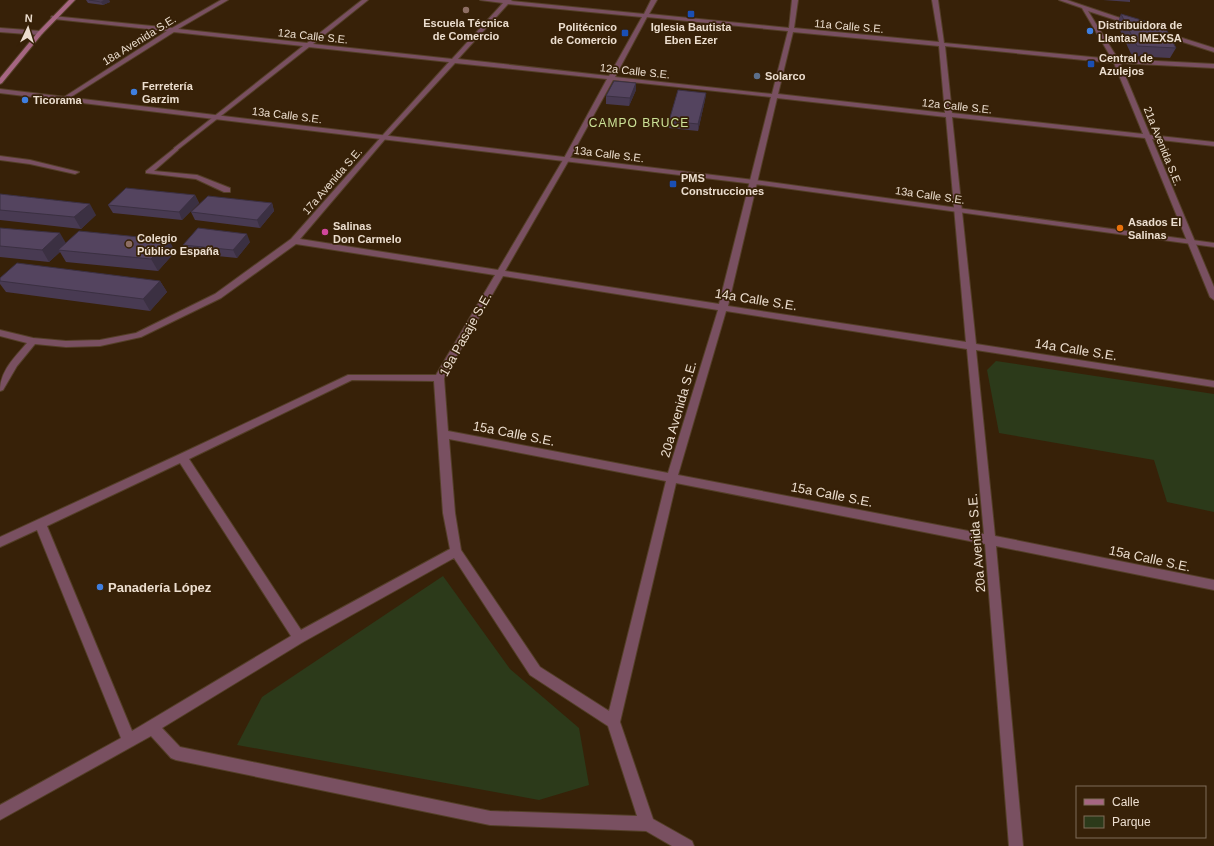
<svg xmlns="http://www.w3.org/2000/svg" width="1214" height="846" viewBox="0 0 1214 846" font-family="Arial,sans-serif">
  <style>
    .green { fill: #2c3a1a }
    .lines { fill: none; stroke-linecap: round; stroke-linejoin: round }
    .service-casing { stroke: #543f28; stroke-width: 2 }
    .minor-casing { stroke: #543f28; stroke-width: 2 }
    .tertiary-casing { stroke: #543f28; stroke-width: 2 }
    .secondary-casing { stroke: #543f28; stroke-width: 2 }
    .service { fill: #795061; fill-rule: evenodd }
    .minor { fill: #795061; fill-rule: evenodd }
    .tertiary { fill: #795061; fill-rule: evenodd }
    .secondary { fill: #a66682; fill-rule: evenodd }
    .wall { fill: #483a52 }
    .shaded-wall { fill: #3b3042 }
    .building { fill: #54445f; stroke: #3b3042 }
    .education-dot { fill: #8d6e63; stroke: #372108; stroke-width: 1.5 }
    .transit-dot { fill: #1a4fb4; stroke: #372108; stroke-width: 1.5 }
    .shop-dot { fill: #3f7fe0; stroke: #372108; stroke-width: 1.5 }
    .service-dot { fill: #5c6f8a; stroke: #372108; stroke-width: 1.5 }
    .food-dot { fill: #e8710a; stroke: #372108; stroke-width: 1.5 }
    .hotel-dot { fill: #d1479c; stroke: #372108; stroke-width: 1.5 }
    .labels { text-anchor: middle; stroke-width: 3.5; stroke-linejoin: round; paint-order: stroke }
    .far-poi-label { font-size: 11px; font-weight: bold; fill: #ecdecf; stroke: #372108; text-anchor: start }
    .far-street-label { font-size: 11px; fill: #ecdecf; stroke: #372108 }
    .far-neighbourhood-label { font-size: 12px; letter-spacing: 1px; fill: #cce297; stroke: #372108 }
    .street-label { font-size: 13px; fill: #ecdecf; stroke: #372108 }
    .poi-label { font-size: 13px; font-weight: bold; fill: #ecdecf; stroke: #372108; text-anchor: start }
  </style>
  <rect width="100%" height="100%" fill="#372108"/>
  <path class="green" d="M996,361L1214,394V512L1167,502L1154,460L999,433L987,370Z
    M443,576L510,669L579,728L589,785L539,800L237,745L262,697Z"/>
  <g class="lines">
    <g class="service-casing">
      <path id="service" d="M176,147L178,148V150L154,171L197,175L230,188V192H224L196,179L146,173V171Z
        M0,156L30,160L79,172L75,174L30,164L0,160Z"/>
    </g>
    <g class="minor-casing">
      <path id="minor" d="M221,0H228L178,29L307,43L362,0H368L313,44L452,59L503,3L480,0H512L511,1L644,14L651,0H657L649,14L789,28L792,0H798L794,28L939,42L932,0H938L944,43L1112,59L1082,8L1059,0H1067L1132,22V24H1128L1088,11L1118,59L1214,64V68L1120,63L1150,135L1214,142V146L1152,139L1214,287V300L1210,297L1145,138L952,117L976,344L1214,381V387L976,350L995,536L1214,580V590L996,546L1023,846H1009L985,544L676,483L620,722L653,819L692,841L694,846H672L646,831L490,825L176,760L171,758L151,736L0,820V805L121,738L37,530L0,547V537L178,455L348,375H436L495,275L296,244L221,298L141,337L100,346L66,347L35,344L17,366L3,390L0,391C0,371 14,358 27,343L0,336V330L33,338L66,341L100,340L136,333L215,294L291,239L382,136L449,62L309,47L176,151L174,150V148L303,46L174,32L66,100L61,99L167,31L54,19L51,17L52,16L172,28ZM508,4L642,17L609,76L458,59ZM647,17L788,31L772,94L615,77ZM793,32L939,46L945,113L778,94ZM945,46L1114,63L1143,134L952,113ZM455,63L607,79L563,160L498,270L300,239L386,138ZM613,80L771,97L719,304L505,271L569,160ZM777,98L946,117L966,342L728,306ZM503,276L718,310L668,473L448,431L444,378ZM726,311L967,349L984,534L678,475ZM352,380L434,381L443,513L450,549L301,630L189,459ZM449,439L666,481L609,711L540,667L461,550L455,513ZM180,463L291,636L132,731L47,526ZM454,558L530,675L608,726L637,816L490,811L180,747L162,728L303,642Z
        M0,28L40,31L43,33L40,35L0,32Z
        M1157,30L1214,48V52L1155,33L1154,32Z"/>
    </g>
    <g class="tertiary-casing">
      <path id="tertiary" d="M0,89L754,180L1214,243V247L754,184L0,93Z"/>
    </g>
    <g class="secondary-casing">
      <path id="secondary" d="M69,0H75L42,34L2,83L0,84V78L38,32Z"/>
    </g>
    <use href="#service" class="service"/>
    <use href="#minor" class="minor"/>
    <use href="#tertiary" class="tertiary"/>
    <use href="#secondary" class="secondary"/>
  </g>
  <path class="wall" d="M86,0H109L110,2L103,5L88,3Z
    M1103,0H1130V2Z
    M1121,14L1176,48L1170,58L1132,56L1117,24Z
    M636,83V90L629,106L606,104V96Z
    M706,93L705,100L698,131L669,128V121Z
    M0,194L96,215L81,229L0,220Z
    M195,195L199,203L182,220L113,213L108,205Z
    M272,203L274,211L260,228L195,220L191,212Z
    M0,228L66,243L169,240L175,252L158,271L66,262L60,252L49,262L0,257Z
    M250,242L237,258L187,253L183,245Z
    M0,278L160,281L167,292L150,311L6,292L0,284Z"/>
  <path class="shaded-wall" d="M105,0H109L110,2L103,5L101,2Z
    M636,83V90L629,106L630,98Z
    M706,93L705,100L698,131V124Z
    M195,195L199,203L182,220L179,212Z
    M272,203L274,211L260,228L257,220Z
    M90,204L96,215L81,229L74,217Z
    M60,233L67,245L58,250L60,252L49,262L42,250Z
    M247,234L250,242L237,258L233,250Z
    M169,240L175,252L158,271L151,259Z
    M160,281L167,292L150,311L143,299Z"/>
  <path class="building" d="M89,0H105L101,2Z
    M1121,14L1165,27L1176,48L1137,46Z
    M614,81L636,83L630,98L606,96Z
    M678,90L706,93L698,124L669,121Z
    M126,188L195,195L179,212L108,205Z
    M0,194L90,204L74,217L0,210Z
    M208,196L272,203L257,220L191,212Z
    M0,228L60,233L42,250L0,246Z
    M198,228L247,234L233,250L183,245Z
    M79,231L169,240L151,259L58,250Z
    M17,263L160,281L143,299L0,281V278Z"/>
  <g class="education-dot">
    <circle cx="466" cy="10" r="4"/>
    <circle cx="129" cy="244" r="4"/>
  </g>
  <g class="transit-dot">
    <rect x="687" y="10" width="8" height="8" rx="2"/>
    <rect x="621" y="29" width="8" height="8" rx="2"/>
    <rect x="1087" y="60" width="8" height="8" rx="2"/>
    <rect x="669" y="180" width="8" height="8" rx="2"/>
  </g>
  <g class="shop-dot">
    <circle cx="1090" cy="31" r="4"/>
    <circle cx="134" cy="92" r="4"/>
    <circle cx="25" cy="100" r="4"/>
    <circle cx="100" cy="587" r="4"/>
  </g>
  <circle class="service-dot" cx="757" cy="76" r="4"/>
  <circle class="food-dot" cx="1120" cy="228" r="4"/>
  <circle class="hotel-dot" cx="325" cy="232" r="4"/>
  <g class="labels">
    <g class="far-poi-label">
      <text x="466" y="27" text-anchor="middle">Escuela Técnica<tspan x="466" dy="13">de Comercio</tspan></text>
      <text x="1098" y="29">Distribuidora de<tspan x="1098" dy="13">Llantas IMEXSA</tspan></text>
      <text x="617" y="31" text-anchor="end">Politécnico<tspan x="617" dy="13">de Comercio</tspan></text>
      <text x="691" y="31" text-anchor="middle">Iglesia Bautista<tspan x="691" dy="13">Eben Ezer</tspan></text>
      <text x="1099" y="62">Central de<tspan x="1099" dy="13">Azulejos</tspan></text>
      <text x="765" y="80">Solarco</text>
      <text x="142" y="90">Ferretería<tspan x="142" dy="13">Garzim</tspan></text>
      <text x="33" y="104">Ticorama</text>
      <text x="681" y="182">PMS<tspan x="681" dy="13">Construcciones</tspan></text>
      <text x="1128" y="226">Asados El<tspan x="1128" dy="13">Salinas</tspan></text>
      <text x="333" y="230">Salinas<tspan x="333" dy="13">Don Carmelo</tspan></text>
      <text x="137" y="242">Colegio<tspan x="137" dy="13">Público España</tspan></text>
    </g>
    <g class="far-street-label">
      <text transform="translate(849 26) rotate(5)" y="4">11a Calle S.E.</text>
      <text transform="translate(313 36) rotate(6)" y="4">12a Calle S.E.</text>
      <text transform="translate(139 40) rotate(-32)" y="4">18a Avenida S.E.</text>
      <text transform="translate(635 71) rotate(6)" y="4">12a Calle S.E.</text>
      <text transform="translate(957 106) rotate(6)" y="4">12a Calle S.E.</text>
      <text transform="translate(287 115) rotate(7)" y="4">13a Calle S.E.</text>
      <text transform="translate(1163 146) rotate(68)" y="4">21a Avenida S.E.</text>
      <text transform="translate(609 154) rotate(7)" y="4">13a Calle S.E.</text>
      <text transform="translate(332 181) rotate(-49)" y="4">17a Avenida S.E.</text>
      <text transform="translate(930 195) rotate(8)" y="4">13a Calle S.E.</text>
    </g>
    <g class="far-neighbourhood-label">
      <text x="639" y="127">CAMPO BRUCE</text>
    </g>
    <g class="street-label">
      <text transform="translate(756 299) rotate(9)" y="5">14a Calle S.E.</text>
      <text transform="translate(465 334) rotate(-61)" y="5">19a Pasaje S.E.</text>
      <text transform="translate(1076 349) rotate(9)" y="5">14a Calle S.E.</text>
      <text transform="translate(678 409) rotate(-74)" y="5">20a Avenida S.E.</text>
      <text transform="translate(514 433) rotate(11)" y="5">15a Calle S.E.</text>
      <text transform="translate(832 494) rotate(11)" y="5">15a Calle S.E.</text>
      <text transform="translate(976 543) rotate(-95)" y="5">20a Avenida S.E.</text>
      <text transform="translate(1150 558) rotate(12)" y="5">15a Calle S.E.</text>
    </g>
    <g class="poi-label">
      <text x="108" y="592">Panadería López</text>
    </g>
  </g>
  <rect x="1076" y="786" width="130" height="52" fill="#372108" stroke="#7f6d58"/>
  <rect x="1084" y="799" width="20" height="6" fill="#a66682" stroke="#7f6d58"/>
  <text x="1112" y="806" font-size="12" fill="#ecdecf">Calle</text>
  <rect x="1084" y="816" width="20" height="12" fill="#2c3a1a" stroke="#7f6d58"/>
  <text x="1112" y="826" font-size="12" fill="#ecdecf">Parque</text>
  <g transform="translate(28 28) rotate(4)" stroke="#372108" stroke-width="3" paint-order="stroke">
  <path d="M0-3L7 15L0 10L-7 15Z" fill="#ecdecf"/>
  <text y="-6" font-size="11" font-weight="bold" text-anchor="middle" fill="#ecdecf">N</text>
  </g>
</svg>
